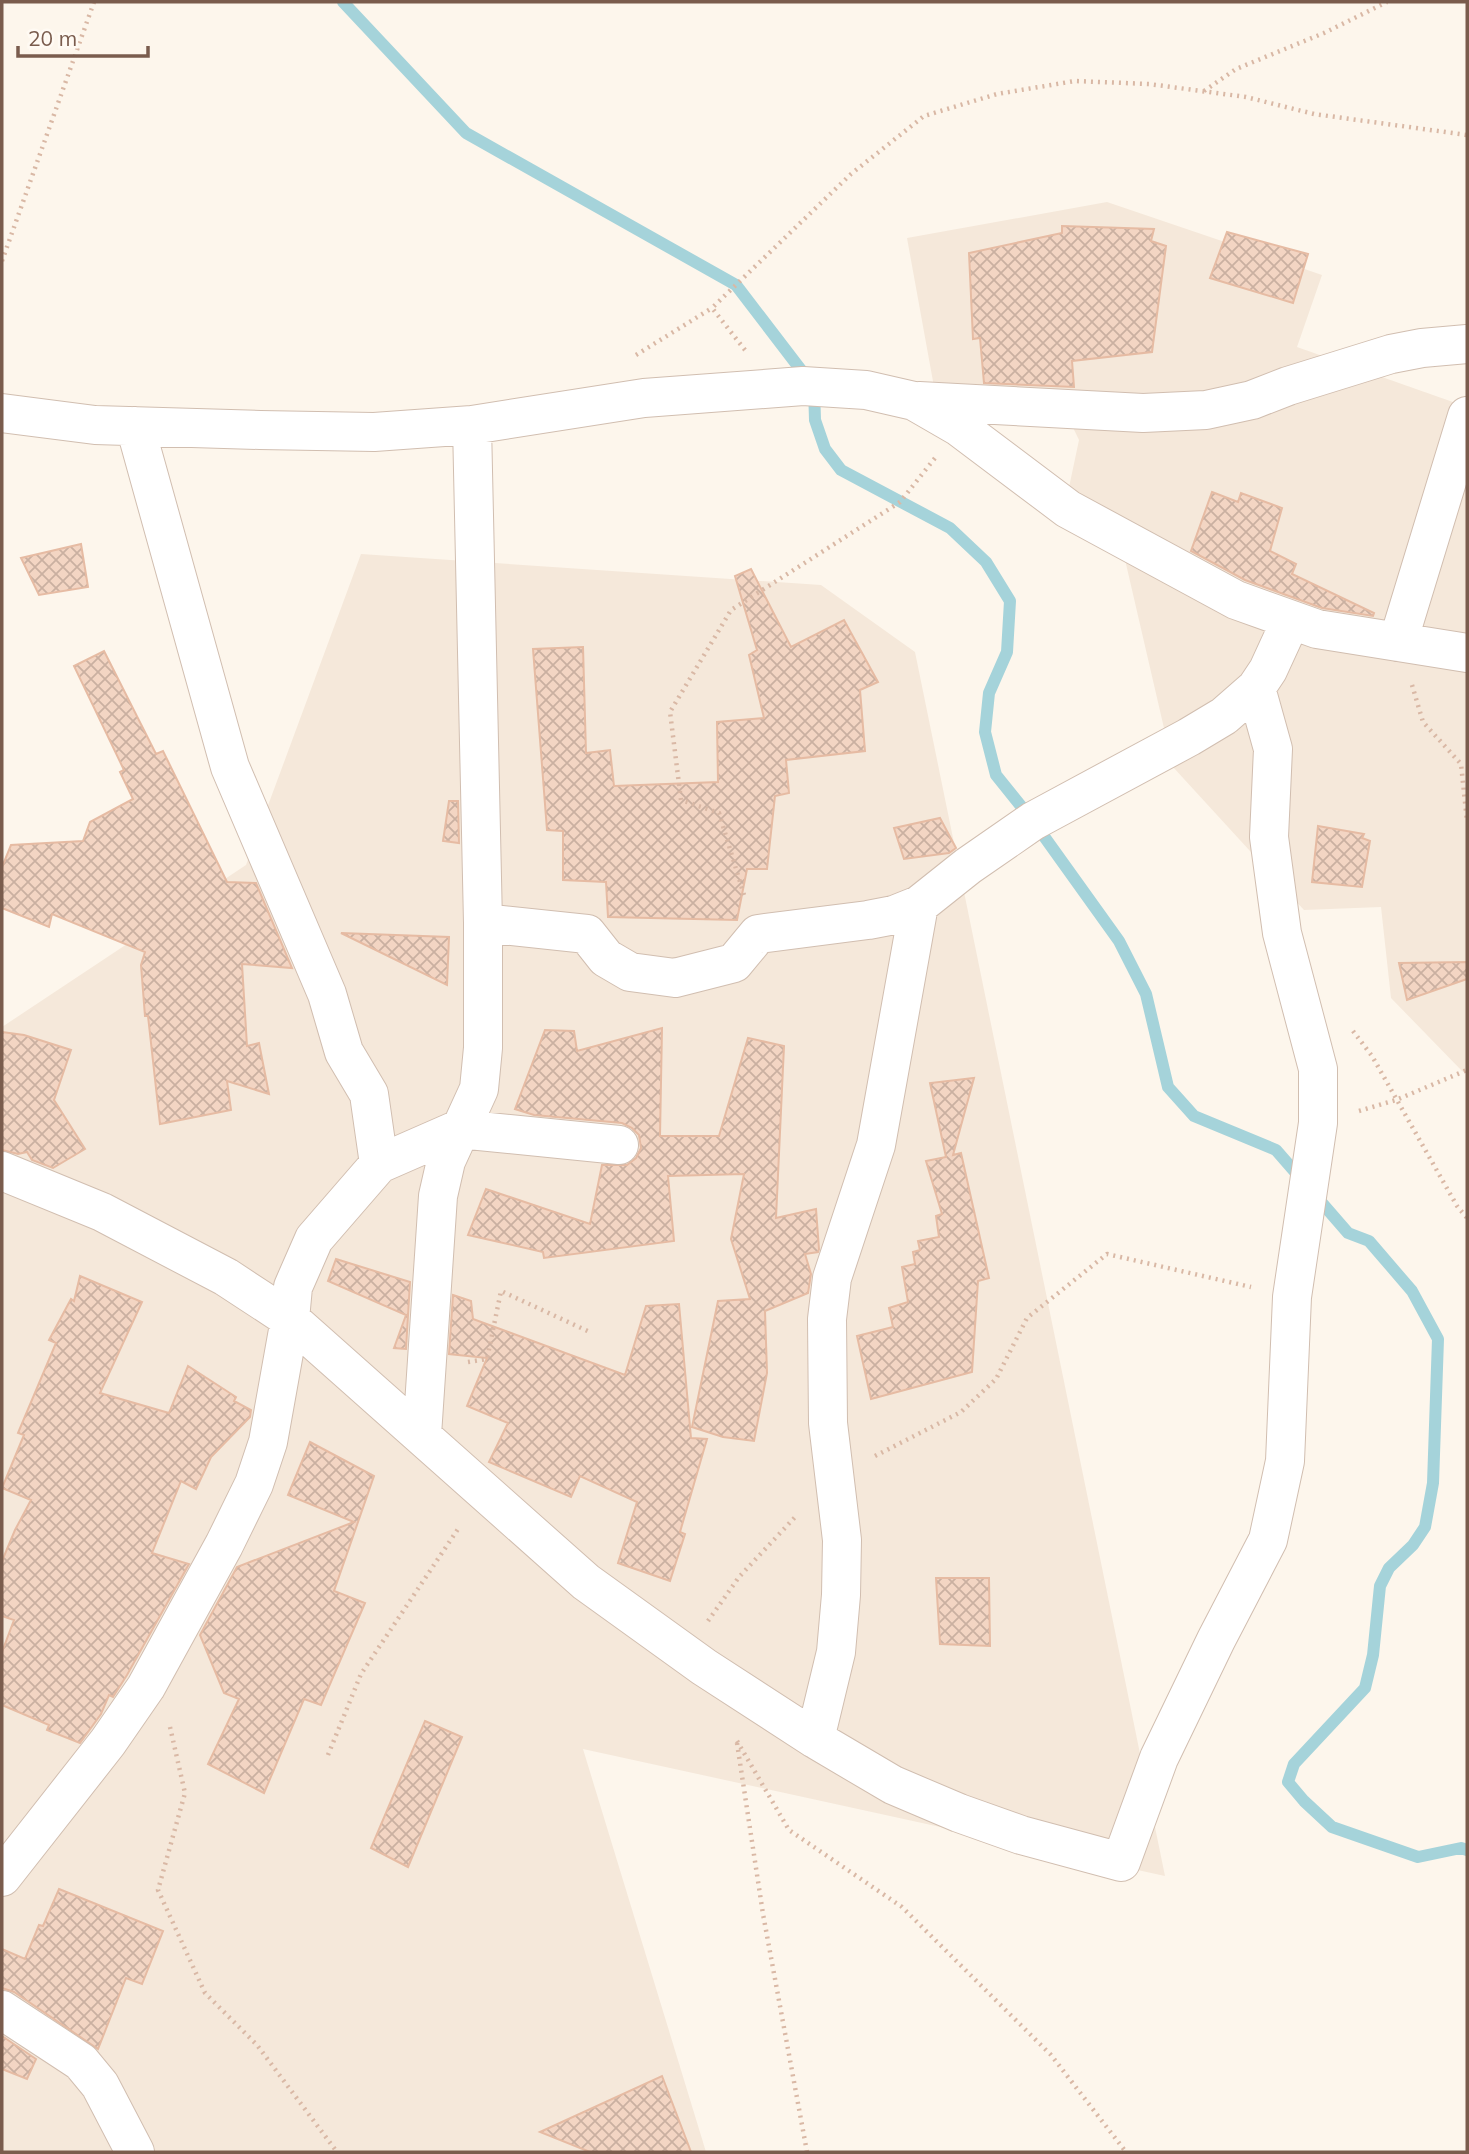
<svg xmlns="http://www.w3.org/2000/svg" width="1469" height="2154" viewBox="0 0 1469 2154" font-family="Mulish,sans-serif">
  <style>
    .residential { fill: #f5e8da }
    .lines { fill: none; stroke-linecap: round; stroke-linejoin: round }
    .stream { stroke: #a5d3da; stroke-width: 12 }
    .building { fill: url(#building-cross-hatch); stroke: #e6bba3; stroke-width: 2 }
    .minor-casing { stroke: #d1beb0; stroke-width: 40 }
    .path { stroke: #d9b8a5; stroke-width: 4.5; stroke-dasharray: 2 5; stroke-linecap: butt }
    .minor { stroke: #fff; stroke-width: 38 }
  </style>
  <defs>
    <pattern id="building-cross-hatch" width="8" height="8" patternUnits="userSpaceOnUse" patternTransform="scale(1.75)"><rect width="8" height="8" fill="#f3d5c3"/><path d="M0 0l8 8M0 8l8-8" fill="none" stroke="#cab0a1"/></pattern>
  </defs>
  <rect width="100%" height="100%" fill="#fdf6ec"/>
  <path class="residential" d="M1107,202L1322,275L1297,347L1467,407V1073L1462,1071L1391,998L1381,907L1304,910L1173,767L1120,538L1067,497L1079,440L1065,411L938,409L907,238Z
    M361,554L821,585L915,652L1165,1876L583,1749L706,2152H2V1027L246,865Z"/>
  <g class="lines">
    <path class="stream" d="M343,2L466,133L736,285L814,387L815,420L825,449L841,470L950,528L986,562L1010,601L1007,652L989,693L985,732L996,775L1033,821L1119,941L1146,994L1168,1087L1194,1116L1276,1150L1303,1181
      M1315,1195L1348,1233L1369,1241L1412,1291L1438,1339L1433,1483L1425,1527L1413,1545L1389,1568L1380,1586L1373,1655L1365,1688L1294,1764L1288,1782L1304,1801L1332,1827L1418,1857L1461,1848L1467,1850"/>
  </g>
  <path class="building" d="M1062,226L1154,229L1151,241L1166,246L1152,352L1072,361L1074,387L984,383L980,338L973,339L969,253L1062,233Z
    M1227,232L1308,254L1293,303L1210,278Z
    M1212,492L1238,502L1241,493L1282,508L1270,551L1296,564L1292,574L1374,613L1373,616L1322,608L1245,580L1191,551Z
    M81,544L88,587L39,595L21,558Z
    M751,569L791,647L844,620L878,682L860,690L865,751L786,760L789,793L775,796L767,869H747L737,920L608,917L606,882L563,880V831L547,830L533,649L583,647L586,753L610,750L614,786L718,782L717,722L764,718L749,655L757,650L735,576Z
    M104,651L156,754L163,751L227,882L256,883L292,968L242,964L247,1046L259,1043L269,1094L227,1081L231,1110L160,1124L148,1016H145L141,965L145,952L52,914L49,927L2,908V867L11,845L83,841L90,822L133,799L120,772L124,770L74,666Z
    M449,801H458L459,843L443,841Z
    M940,818L956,848L949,853L904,859L894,828Z
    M1318,826L1364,834L1362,838L1370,841L1362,887L1312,882Z
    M341,933L449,937L447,985Z
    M1467,962V979L1407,1000L1399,963Z
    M662,1028L660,1136H719L748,1038L784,1046L776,1218L816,1209L819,1249L818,1252L805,1254L811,1274L808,1293L765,1311L767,1373L754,1441L723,1437L692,1427L718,1301L750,1299L731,1239L744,1174L668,1176L674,1241L544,1258L543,1252L468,1235L486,1189L590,1224L602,1165H627L636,1158L641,1148L639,1135L632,1128L622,1123L534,1115L515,1109L545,1030L574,1031L577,1051Z
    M2,1032L24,1035L71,1050L54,1100L85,1149L53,1168L32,1160L27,1152L18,1154L2,1150Z
    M974,1078L953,1155L961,1153L989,1278L978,1281L972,1372L871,1399L857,1336L893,1327L889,1308L908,1302L902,1267L915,1264L913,1252L920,1250L918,1241L939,1237L936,1216L942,1214L926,1161L946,1157L930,1083Z
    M336,1259L410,1282L406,1349L394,1348L406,1315L328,1281Z
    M80,1276L142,1302L100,1393L169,1413L188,1366L236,1397L234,1401L251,1410L250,1417L211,1457L196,1489L181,1481L152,1553L189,1564L127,1675L113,1697L109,1695L101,1714L80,1743L47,1730L49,1725L2,1705V1652L14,1620L2,1616V1561L15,1530L31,1500L2,1488L24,1435L18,1433L56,1343L49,1340L71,1299L74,1301Z
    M453,1295L471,1301L473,1319L625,1375L646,1306L679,1304L691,1438L707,1439L680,1532L685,1534L670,1581L618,1563L637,1502L580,1476L571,1497L489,1462L508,1423L467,1406L487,1358L449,1354Z
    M310,1442L374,1476L334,1591L365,1603L321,1705L304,1699L264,1793L208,1764L239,1699L224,1693L200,1635L237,1567L354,1522L288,1495Z
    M936,1578H989L990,1646L940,1644Z
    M425,1721L462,1737L408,1867L371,1848Z
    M59,1889L163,1931L142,1984L126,1978L98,2049L14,1992L2,1988V1949L25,1959L39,1925L43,1926Z
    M2,2036L36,2059L27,2079L2,2069Z
    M662,2076L691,2152H590L540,2132Z"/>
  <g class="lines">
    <g class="minor-casing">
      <path id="minor" d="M919,401L1143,413L1206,410L1252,400L1288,386L1391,354L1422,348L1467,344
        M2,413L95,425L260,430L374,432L472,425L483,923V1048L479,1089L446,1161L438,1196L422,1435
        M472,425L644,398L803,386L866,390L914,401L959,427L1068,509L1236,600L1317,629L1467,653
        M135,426L230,767L327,994L344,1052L369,1094L379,1164L459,1129L619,1145
        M1398,642L1467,416
        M483,923L587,934L606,958L630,972L675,978L734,963L758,934L868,920L894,915L919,905L968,866L1033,821L1189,737L1224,716L1256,688L1268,670L1291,620
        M2,1171L102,1212L226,1277L290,1319L586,1582L704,1667L815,1739L893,1785L959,1813L1021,1835L1121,1862L1159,1758L1216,1640L1268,1540L1285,1461L1292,1297L1318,1123V1069L1282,933L1269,837L1273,749L1256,688
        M815,1739L836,1652L841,1595L842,1540L828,1423L827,1319L832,1278L876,1145L919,905
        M2,1877L108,1742L146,1687L224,1545L254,1484L268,1442L290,1319L293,1287L314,1239L379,1164
        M2,2010L81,2062L100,2085L135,2152"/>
    </g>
    <path class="path" d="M1204,91L1236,69L1324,33L1387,2
      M2,261L94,2
      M745,350L712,308L851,174L924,116L997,94L1075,81L1149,84L1246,97L1314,114L1467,135
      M636,355L712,308
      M1412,685L1423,722L1461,764L1467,821
      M744,895L719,813L681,800L670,712L731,610L900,502L935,458
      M1353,1031L1372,1056L1457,1206L1467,1218
      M1359,1111L1396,1100L1467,1070
      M468,1362L487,1359L501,1291L592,1333
      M875,1456L961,1412L996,1379L1027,1318L1107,1254L1251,1287
      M708,1621L739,1577L797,1515
      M170,1727L185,1793L158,1890L205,1993L257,2045L337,2152
      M737,1741L789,1830L902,1907L1051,2055L1126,2152
      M737,1743L763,1914L807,2152
      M328,1755L361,1674L460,1526"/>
    <use href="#minor" class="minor"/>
  </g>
  <rect width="1469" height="2154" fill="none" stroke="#7a5c4d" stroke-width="7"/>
  <path d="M18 46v10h130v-10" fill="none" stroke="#7a5c4d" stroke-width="3.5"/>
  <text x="28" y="46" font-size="21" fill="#7a5c4d" stroke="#fffaf3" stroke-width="5" paint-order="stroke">20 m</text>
</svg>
